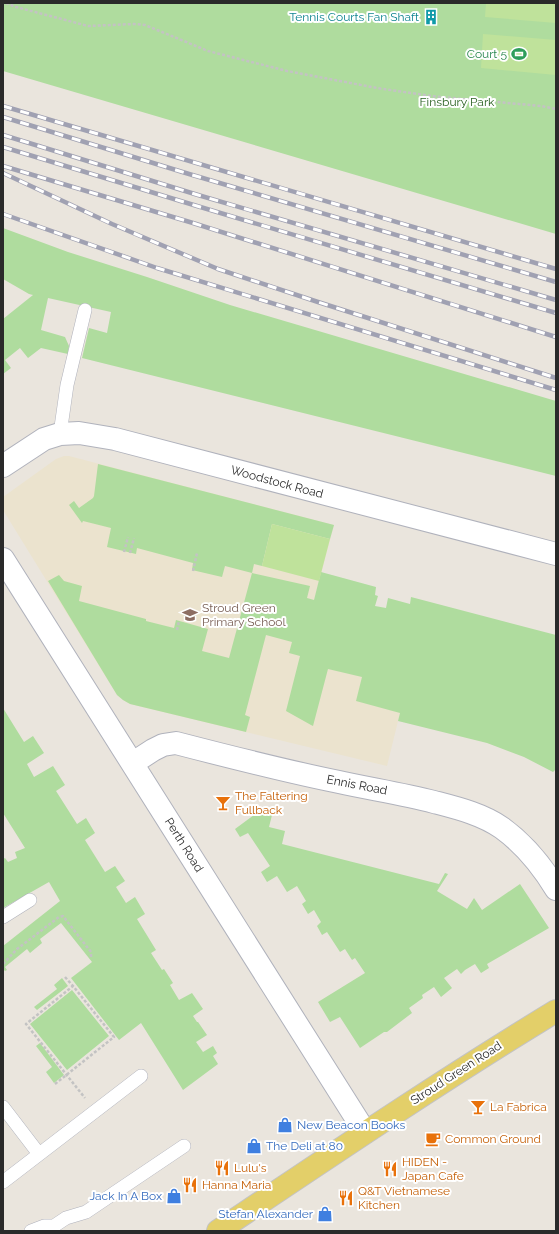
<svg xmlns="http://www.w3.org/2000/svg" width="559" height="1234" viewBox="0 0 559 1234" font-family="Raleway,sans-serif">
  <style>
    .education { fill: #ebe3ce }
    .green { fill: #afdc9e }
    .pitch { fill: #bfe29b }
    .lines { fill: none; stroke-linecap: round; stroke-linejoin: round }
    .service-casing { stroke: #b0b2bc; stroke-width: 14 }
    .minor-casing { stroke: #b0b2bc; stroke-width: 24 }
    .secondary-casing { stroke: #b0b2bc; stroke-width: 24 }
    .primary-casing { stroke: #c3c3c3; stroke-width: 24 }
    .path { stroke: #c3c3c3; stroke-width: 2.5; stroke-dasharray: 3 2; stroke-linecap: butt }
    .service { stroke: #fff; stroke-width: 13 }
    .minor { stroke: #fff; stroke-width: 22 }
    .secondary { stroke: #fff; stroke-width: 22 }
    .primary { stroke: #e3cf69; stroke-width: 22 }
    .rail-casing { stroke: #a0a1b2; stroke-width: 4.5 }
    .rail { stroke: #fff; stroke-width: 3; stroke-dasharray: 9; stroke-linecap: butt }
    .labels { text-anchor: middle; stroke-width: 4; stroke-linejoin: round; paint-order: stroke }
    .culture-label { font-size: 12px; fill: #0d838f; stroke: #fff; text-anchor: end }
    .leisure-label { font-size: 12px; fill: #27864d; stroke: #fff; text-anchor: end }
    .park-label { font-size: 12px; fill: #296020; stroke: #fff }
    .street-label { font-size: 12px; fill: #2a2a2a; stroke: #fff }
    .education-label { font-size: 12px; fill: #785e54; stroke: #fff; text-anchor: start }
    .food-label { font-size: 12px; fill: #c56008; stroke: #fff; text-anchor: start }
    .shop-label { font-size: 12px; fill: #366cbe; stroke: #fff; text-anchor: start }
  </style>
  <rect width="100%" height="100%" fill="#eae5dd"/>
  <path class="education" d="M64,456H69L334,525L306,631L343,640L400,713L387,766L130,704L123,700L117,695L3,510V497L56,459Z"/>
  <path class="green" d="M3,3H556V234L3,71Z
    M3,228L68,252L147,277L230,305L556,401V476L82,358L89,328L107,333L111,312L48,298L41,330L65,337L69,346L68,354L41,348L28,358L20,348L5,360L11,368L3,374V319L33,295L29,294L3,279Z
    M98,464L334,525L330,539L272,524L262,566L254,564L252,573L310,586L307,598L314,600L321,572L376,587L375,595L378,596L375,606L386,608L388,598L410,604L411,597L556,635V769L553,772L524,757L487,743L398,721L400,713L356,701L362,677L328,669L313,726L311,725L286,711L300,656L289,653L292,642L266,635L245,715L250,717L246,732L130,704L123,700L117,695L48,581L59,575L64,581L82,586L79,601L146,619V621L174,628L176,620L208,629L202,651L229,658L252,573L225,566L222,577L192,570L193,563L137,548L136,554L107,547L111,528L83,521L82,523L69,505L74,501L79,508L93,498L94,496Z
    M3,708L24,742L33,736L44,753L27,764L34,777L53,766L65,785L56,791L77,824L86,818L95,833L85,840L105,872L115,866L125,881L116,887L126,903L135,897L145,914L137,919L156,950L151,953L162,970L164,969L173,983L170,985L179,1000L192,993L203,1009L193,1016L197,1022H198L207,1035L196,1042L203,1052L213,1046L217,1053L213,1056L218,1064L183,1090L141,1023L119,1040L71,978L92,962L61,923L40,939L42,943L30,953L27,949L5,967L7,970L5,971L3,969V946L60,901L49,882L3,908V859L5,858L8,862L17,858L15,852L25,848L3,813Z
    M258,812L272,815L269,827L285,831L282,844L439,884L445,873L448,874L437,891L467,909L474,898L482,910L520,884L549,928L487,964L489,968L481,973L475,964L465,970L461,974L457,969L444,978L452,988L441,997L434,987L422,995L423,998L409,1008L412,1013L387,1032H384L360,1048L340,1017L330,1022L318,1002L365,973L355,958L352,960L345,949L340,952L327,932L322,935L317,926L321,922L314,910L308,914L302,904L306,901L297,886L287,892L277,876L267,882L261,872L270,866L248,833L240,837L235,829Z
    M62,978L68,986L37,1010L34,1007L57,989L54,985Z
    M72,990L109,1036L67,1070L30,1024Z
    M40,1043L64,1075L54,1083L46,1072L52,1067L36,1046Z"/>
  <path class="pitch" d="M486,3H556V23L485,17Z
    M483,34L556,40V75L481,68Z
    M272,524L330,539L319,581L262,566Z"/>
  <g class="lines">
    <g class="service-casing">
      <path id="service" d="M60,434L67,385L85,310
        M3,917L30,900
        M3,1107L39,1154
        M3,1182L141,1076
        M31,1231L44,1226H54L66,1218L86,1212L184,1146"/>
    </g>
    <g class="minor-casing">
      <path id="minor" d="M3,559L365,1132
        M133,763L153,750L163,745L176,743C230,757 284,771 339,782C371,789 403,794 434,802C457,808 482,814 502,828C524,844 542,866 556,889"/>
    </g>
    <g class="secondary-casing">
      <path id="secondary" d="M3,466L44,439L60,434L79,433L115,439L556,554"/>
    </g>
    <g class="primary-casing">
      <path id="primary" d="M218,1231C330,1156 441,1081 556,1011"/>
    </g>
    <path class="path" d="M6,3L16,7L88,26L134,24L145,25L208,51L287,71L377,88L431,96L541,106L556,109
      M124,552L128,537
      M130,553L134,538
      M193,571L197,553
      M177,630L179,621
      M3,964L17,949L59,917L63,916L91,952V958
      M65,977L73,986
      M55,1084L114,1037L73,986L26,1024L85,1098"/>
    <use href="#service" class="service"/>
    <use href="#minor" class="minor"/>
    <use href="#secondary" class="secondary"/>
    <use href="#primary" class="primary"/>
    <g class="rail-casing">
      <path id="rail" d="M3,106L556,269
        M3,117L189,174L556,282
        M3,135L198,195L556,300
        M3,147L197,206L556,313
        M3,166L193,223L556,337
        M3,173L112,224L218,269L318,302L556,378
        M3,214L157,268L556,390"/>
    </g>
    <use href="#rail" class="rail"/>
  </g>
  <defs>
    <g id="building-bare" transform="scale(1.2)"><path d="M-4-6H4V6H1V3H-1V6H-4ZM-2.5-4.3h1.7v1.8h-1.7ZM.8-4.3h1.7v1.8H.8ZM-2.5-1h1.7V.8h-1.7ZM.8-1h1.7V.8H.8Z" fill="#0f9aa8" stroke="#fff" stroke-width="2.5" paint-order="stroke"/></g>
    <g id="stadium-bare" transform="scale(1.2)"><path d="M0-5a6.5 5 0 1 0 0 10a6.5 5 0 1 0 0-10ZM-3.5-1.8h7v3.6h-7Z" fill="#2e9e5b" stroke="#fff" stroke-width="2.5" paint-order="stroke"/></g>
    <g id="school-bare" transform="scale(1.2)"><path d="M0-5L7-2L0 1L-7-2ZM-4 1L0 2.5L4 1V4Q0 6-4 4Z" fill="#8d6e63" stroke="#fff" stroke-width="2.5" paint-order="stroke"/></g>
    <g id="bar-bare" transform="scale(1.2)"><path d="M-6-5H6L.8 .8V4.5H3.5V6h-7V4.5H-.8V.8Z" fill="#e8710a" stroke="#fff" stroke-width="2.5" paint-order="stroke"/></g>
    <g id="shop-bare" transform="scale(1.2)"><path d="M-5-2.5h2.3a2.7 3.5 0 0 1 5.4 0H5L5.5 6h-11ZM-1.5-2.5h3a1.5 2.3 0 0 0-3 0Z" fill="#3f7fe0" stroke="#fff" stroke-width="2.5" paint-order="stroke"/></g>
    <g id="cafe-bare" transform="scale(1.2)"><path d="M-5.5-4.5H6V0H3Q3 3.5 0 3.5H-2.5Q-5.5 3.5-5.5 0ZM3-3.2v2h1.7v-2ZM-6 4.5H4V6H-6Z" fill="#e8710a" stroke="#fff" stroke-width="2.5" paint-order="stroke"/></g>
    <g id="restaurant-bare" transform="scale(1.2)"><path d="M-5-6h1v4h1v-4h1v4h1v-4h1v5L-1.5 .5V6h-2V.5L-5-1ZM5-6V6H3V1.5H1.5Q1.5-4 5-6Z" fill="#e8710a" stroke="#fff" stroke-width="2.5" paint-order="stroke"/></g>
  </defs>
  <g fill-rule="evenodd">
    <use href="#building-bare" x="431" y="17"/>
    <use href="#stadium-bare" x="519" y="54"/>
    <use href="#school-bare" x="190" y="615"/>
    <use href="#bar-bare" x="223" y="803"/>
    <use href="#bar-bare" x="478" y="1107"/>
    <use href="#shop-bare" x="285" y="1125"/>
    <use href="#cafe-bare" x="433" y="1139"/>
    <use href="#shop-bare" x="254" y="1146"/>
    <use href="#restaurant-bare" x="222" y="1168"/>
    <use href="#restaurant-bare" x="390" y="1169"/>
    <use href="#restaurant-bare" x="190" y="1185"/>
    <use href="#shop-bare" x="174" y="1196"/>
    <use href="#restaurant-bare" x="346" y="1198"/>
    <use href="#shop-bare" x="325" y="1214"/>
  </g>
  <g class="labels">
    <g class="culture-label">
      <text x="419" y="21">Tennis Courts Fan Shaft</text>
    </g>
    <g class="leisure-label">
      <text x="507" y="58">Court 5</text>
    </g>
    <g class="park-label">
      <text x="457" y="106">Finsbury Park</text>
    </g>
    <g class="street-label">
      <text transform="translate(277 482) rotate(15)" y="4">Woodstock Road</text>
      <text transform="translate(357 785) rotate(11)" y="4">Ennis Road</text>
      <text transform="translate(184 845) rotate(58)" y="4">Perth Road</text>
      <text transform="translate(456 1073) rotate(-33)" y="4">Stroud Green Road</text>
    </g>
    <g class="education-label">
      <text x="202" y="612">Stroud Green<tspan x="202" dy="14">Primary School</tspan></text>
    </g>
    <g class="food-label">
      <text x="235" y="800">The Faltering<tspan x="235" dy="14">Fullback</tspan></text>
      <text x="490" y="1111">La Fabrica</text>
      <text x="445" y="1143">Common Ground</text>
      <text x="402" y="1166">HIDEN -<tspan x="402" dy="14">Japan Cafe</tspan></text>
      <text x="234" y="1172">Lulu's</text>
      <text x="202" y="1189">Hanna Maria</text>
      <text x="358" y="1195">Q&amp;T Vietnamese<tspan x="358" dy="14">Kitchen</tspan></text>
    </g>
    <g class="shop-label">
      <text x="297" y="1129">New Beacon Books</text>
      <text x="266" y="1150">The Deli at 80</text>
      <text x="162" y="1200" text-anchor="end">Jack In A Box</text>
      <text x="313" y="1218" text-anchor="end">Stefan Alexander</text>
    </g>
  </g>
  <rect width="559" height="1234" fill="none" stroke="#2a2a2a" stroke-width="8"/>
</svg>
